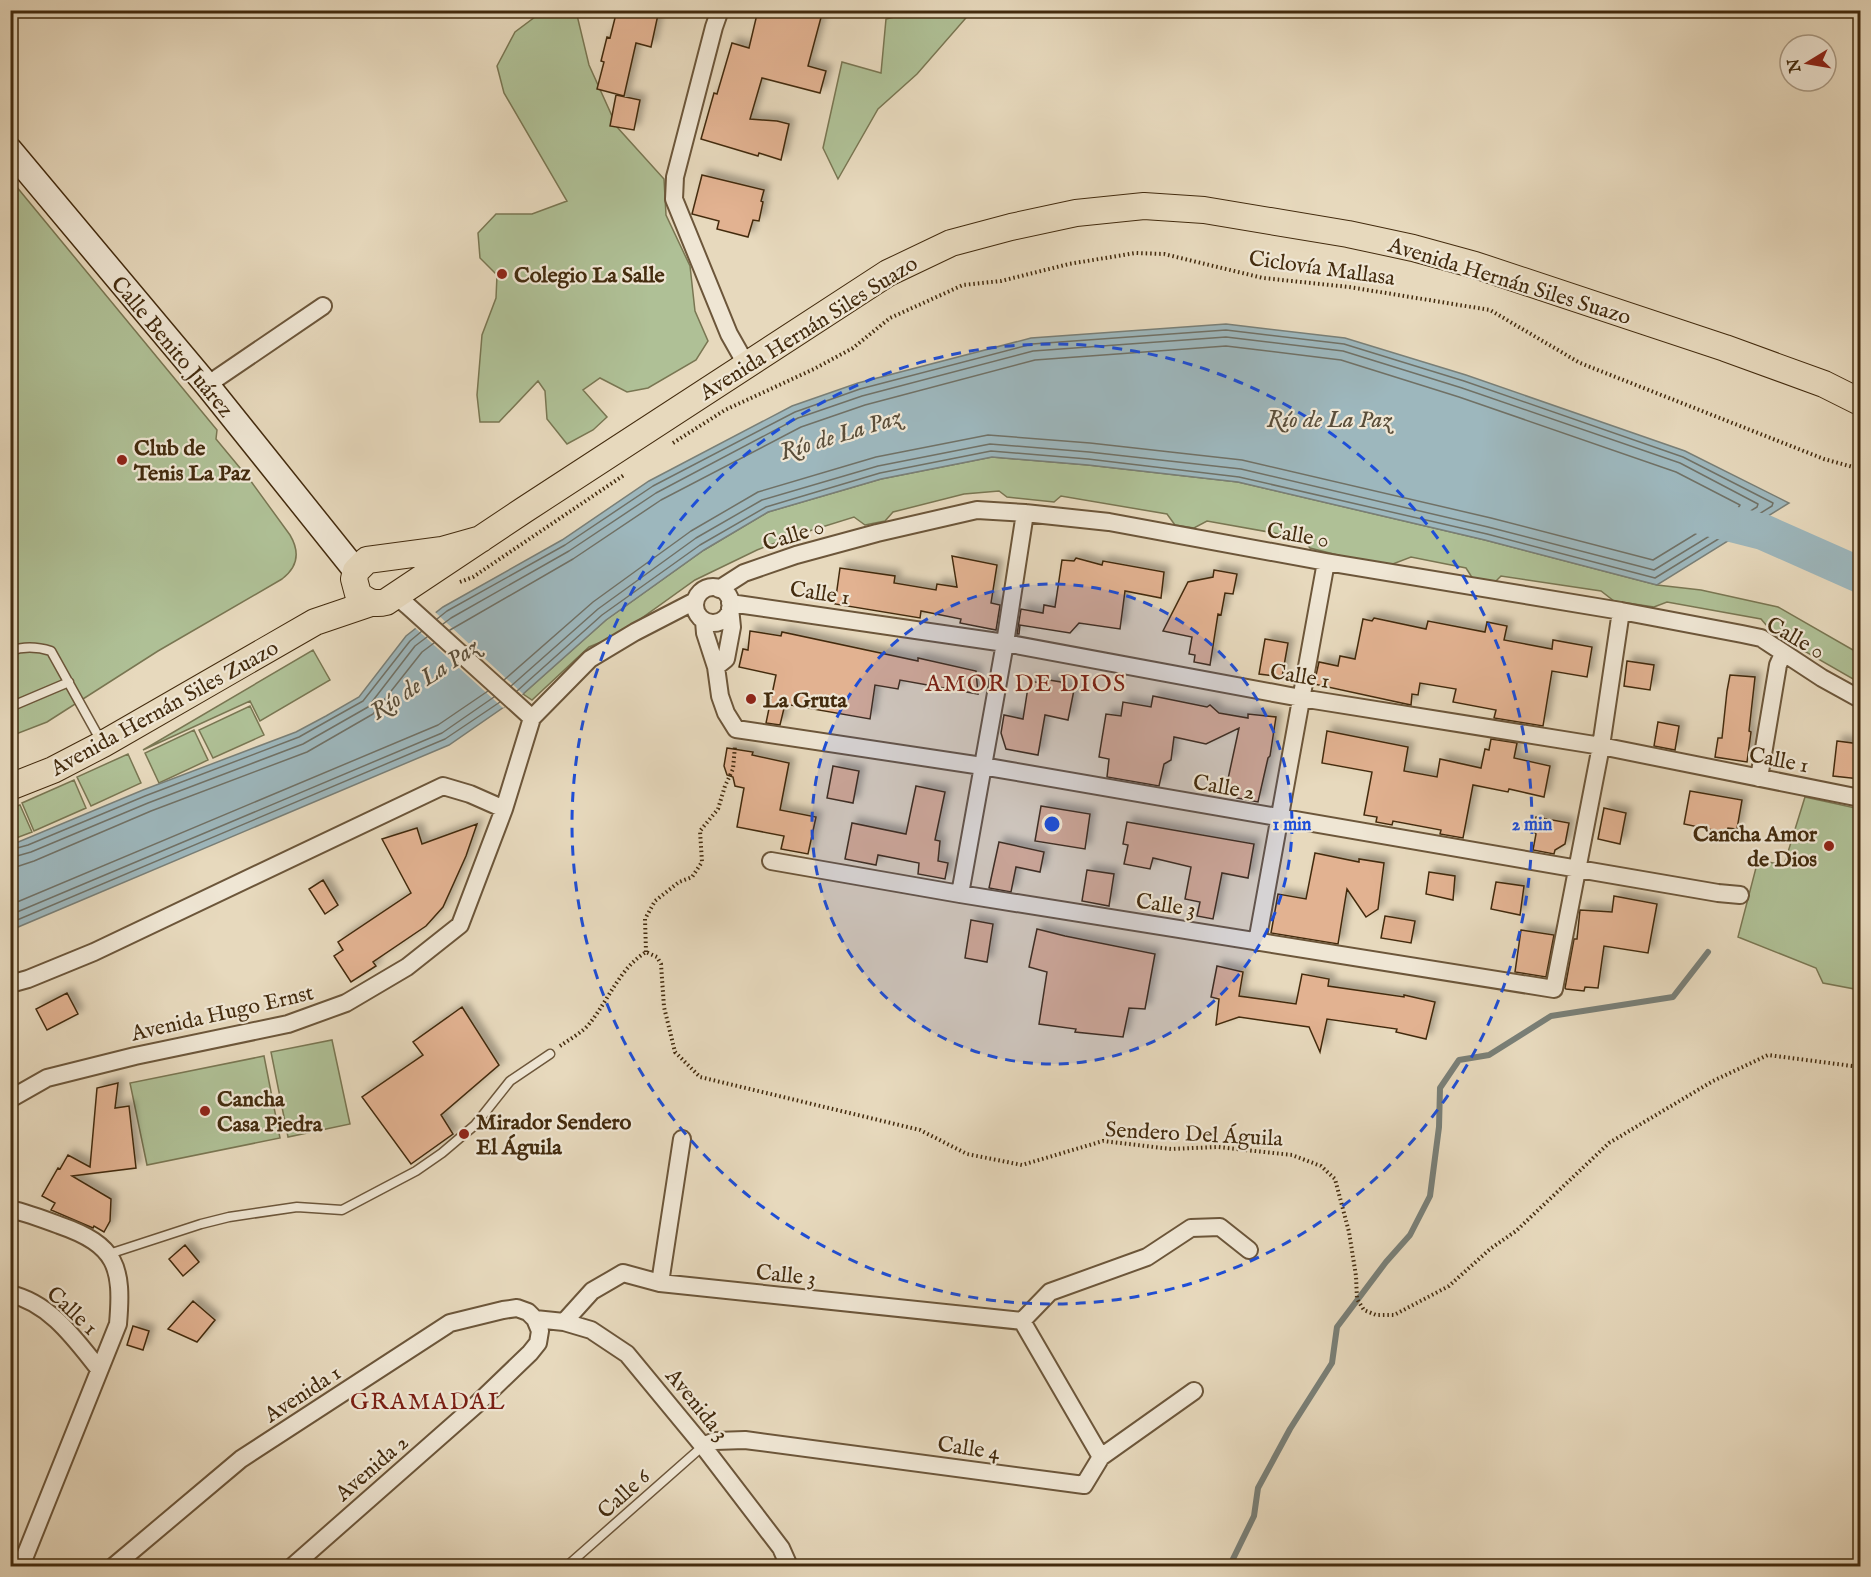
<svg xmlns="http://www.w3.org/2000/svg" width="1871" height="1577" viewBox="0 0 1871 1577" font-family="'IM FELL English',serif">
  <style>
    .green { fill: #afc096; stroke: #797652; stroke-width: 1.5 }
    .water { fill: #9db7bd; stroke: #797f77; stroke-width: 1.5 }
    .pier { fill: #e7d9bd }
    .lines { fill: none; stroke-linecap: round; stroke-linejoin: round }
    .shore { stroke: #707166; stroke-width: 1.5 }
    .stream { stroke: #797f77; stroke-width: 6 }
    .river { stroke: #9db7bd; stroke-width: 36 }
    .building { fill: #e2b291; stroke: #432b0e; stroke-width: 1.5; filter: url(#shadow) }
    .service-casing { stroke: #6c563a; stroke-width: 11 }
    .minor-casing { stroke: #6c563a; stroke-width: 20 }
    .secondary-casing { stroke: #432b0e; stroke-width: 27 }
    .primary-casing { stroke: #432b0e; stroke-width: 28 }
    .path { stroke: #432b0e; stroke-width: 4; stroke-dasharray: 1.5 3; stroke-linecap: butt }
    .service { stroke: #efe6d4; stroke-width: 8 }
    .minor { stroke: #efe6d4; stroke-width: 16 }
    .secondary { stroke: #efe6d4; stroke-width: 24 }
    .primary { stroke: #e7d9bd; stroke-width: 26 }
    .ring { fill: none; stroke: #1d4ed8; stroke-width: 3; stroke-dasharray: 10 8 }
    .poi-dot { fill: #8f2418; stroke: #efe6d4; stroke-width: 2 }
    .labels { text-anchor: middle; stroke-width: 4.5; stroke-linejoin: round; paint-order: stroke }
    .street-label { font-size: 22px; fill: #432b0e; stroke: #efe6d4 }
    .poi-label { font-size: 22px; font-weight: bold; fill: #432b0e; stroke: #efe6d4; text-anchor: start }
    .water-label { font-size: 24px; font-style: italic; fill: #5a4e3a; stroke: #efe6d4 }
    .neighbourhood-label { font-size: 24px; letter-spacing: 1.5px; fill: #7a1f14; stroke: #efe6d4 }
    .centre { fill: #1d4ed8; stroke: #efe6d4; stroke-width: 3 }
    .ring-label { font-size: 18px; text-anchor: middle; font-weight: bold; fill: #1d4ed8; stroke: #efe6d4; stroke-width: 4.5; stroke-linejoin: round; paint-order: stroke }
  </style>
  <defs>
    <filter id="shadow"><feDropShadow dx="5.5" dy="-5.5" stdDeviation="3" flood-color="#0004"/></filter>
  </defs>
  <rect width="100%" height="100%" fill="#e7d9bd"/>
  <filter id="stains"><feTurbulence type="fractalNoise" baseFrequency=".00333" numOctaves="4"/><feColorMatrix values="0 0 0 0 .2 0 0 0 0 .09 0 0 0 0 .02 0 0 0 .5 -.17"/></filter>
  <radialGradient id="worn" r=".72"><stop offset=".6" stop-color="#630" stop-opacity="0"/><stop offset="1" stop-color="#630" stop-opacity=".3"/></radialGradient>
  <path class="green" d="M922,10L972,11L917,74L878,109L838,179L823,148L842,62L881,73L886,19Z
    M543,11H576L589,65L617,127L664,179L666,215L690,266L695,311L708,341L696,360L648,388L627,392L600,378L583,390L607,417L593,430L567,444L547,419L545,391L538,381L499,422H480L477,395L482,335L496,298L497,275L480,258L478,233L496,214H532L567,201L504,93L497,66L515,32Z
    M11,180L217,430L216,439L250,480L290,535C300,552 298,567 282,579L158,651L47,722L11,736Z
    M992,457L1088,465L1238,482L1485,540L1657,585L1701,590L1778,607L1860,654V683L1773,633L1761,619L1667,602L1654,607L1614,601L1601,591L1501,576L1495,582L1473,579L1466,568L1411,557L1385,567L1310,548L1302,538L1207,521L1194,528L1175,525L1167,514L1061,496L1054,502L1007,497L999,491L964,494L893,512L885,521L865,525L854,517L793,536L757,550L695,580L618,635L589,647L532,700L523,694L606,620L704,550L768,512L881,479Z
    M313,650L330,680L260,721L250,701L143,750Z
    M250,706L264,735L213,758L199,730Z
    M194,730L208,760L159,783L145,753Z
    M128,754L141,783L91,806L77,777Z
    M74,780L86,808L34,831L22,803Z
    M1805,797L1860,809V990L1823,983L1816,968L1738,937L1758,860L1784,865Z
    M20,805L32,832L11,840V808Z
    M332,1040L350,1124L288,1137L271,1052Z
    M264,1056L280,1138L147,1165L130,1083Z"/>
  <path class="water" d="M1226,324L1345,338L1466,375L1685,451L1789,503L1657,585L1485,540L1238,482L1088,465L992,457L881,479L768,512L704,550L606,620L523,694L449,745L11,930V845L143,790L296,732L326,716L359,697L406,636L443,607L562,540L649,481L792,406L858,383L1031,338Z"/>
  <path class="pier" d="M434,611L523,694L503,708L413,626Z"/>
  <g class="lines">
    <path class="shore" d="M437,619L447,611L565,545L653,486L795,412L860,389L1032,344L1226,330L1344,344L1464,381L1683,457L1773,503L1772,506L1655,578L1487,534L1239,477L1088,459L991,451L880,473L766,507L700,545L602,615L517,691
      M443,624L451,618L569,551L656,493L798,418L862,396L1033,351L1226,337L1343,351L1462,388L1680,463L1758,504L1757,507L1654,570L1488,527L1241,469L1089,452L990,444L878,466L762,500L696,538L598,609L511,686
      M450,630L573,559L661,500L801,427L865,405L1035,360L1226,346L1341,360L1459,397L1676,472L1740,505L1738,508L1653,560L1491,518L1242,460L1090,443L988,435L876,457L758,492L691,531L593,602L504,680
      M10,850L28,845L145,796L299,737L363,701L410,641L422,631
      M10,858L31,852L148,803L303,744L368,707L415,646L427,637
      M10,867L19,866L34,861L151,811L307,752L373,714L422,652L434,643
      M10,905L438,725L488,691
      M10,915L442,733L494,697
      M10,923L445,739L500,702"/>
    <path class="stream" d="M1232,1566V1561L1254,1516L1258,1488L1290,1429L1332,1363L1337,1327L1386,1262L1410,1235L1430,1196L1439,1127L1440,1088L1459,1060L1489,1055L1551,1016L1673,997L1708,952"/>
    <path class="river" d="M1700,516L1763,532L1860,575"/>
  </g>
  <path class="building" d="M617,10H659L651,47L636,43L624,96L597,89L604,62L601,61L607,37L610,38Z
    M758,10H823L808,66L826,71L820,93L762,78L750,119L777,121L789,124L781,160L759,153L758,156L701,139L714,93L717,94L732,43L749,48Z
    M616,95L640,100L634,130L610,126Z
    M702,175L764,190L761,201L763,202L759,221L753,220L748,237L717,229L719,221L692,214Z
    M952,556L997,565L991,603L1000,605L996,630L960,623L961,619L921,611L920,618L835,604L840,568L895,576L894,583L936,590L937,584L957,587Z
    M1076,558L1102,565L1103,561L1164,572L1161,598L1125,591L1120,629L1079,623L1070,633L1020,625L1019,634H1017L1021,609L1043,613L1044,605L1055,607L1062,560L1074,561Z
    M1214,570L1237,574L1233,594L1225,593L1221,615L1218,614L1210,665L1194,662L1195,655L1189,654L1192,637L1163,631L1188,582L1213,577Z
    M1374,618L1426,629L1428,621L1485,632L1487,622L1507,626L1504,640L1552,649L1553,640L1592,647L1587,677L1552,671L1543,726L1494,718L1496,710L1453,702L1456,689L1420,683L1418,695L1412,694L1411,705L1314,684L1319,662L1338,666L1340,656L1355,659L1363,619L1372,621Z
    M750,631L781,636L782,632L918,661V658L976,671L978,694L900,680L898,689L875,685L870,719L785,704L780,725L766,723L776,675L739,667L743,649L748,650Z
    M1265,639L1288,643L1282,677L1259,674Z
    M1627,661L1654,665L1650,690L1624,686Z
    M1730,675L1755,677L1749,731L1751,732L1747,762L1715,757L1718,738H1722L1727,691Z
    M1049,680L1061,682L1065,688L1074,690L1068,720L1045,715L1038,755L1006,749L1001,733L1004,715L1023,719L1029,681L1048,684Z
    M1153,696L1207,707L1210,705L1219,713L1248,718V714L1276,717L1270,756L1268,758L1258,802L1237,798L1238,796L1225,793L1239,728L1206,744L1174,737L1171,760L1164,764L1159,786L1107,777L1109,759L1099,757L1106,714L1121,716L1123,702L1151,707Z
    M1658,722L1679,726L1675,750L1654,746Z
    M1327,731L1408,747L1404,771L1437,777L1440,759L1481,768L1485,749L1489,750L1491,739L1517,743L1514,758L1550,766L1544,797L1509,789L1508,792L1473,785L1463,838L1440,834L1441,830L1393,821L1392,825L1376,822L1377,817L1364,815L1372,772L1322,763Z
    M1837,741L1860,744V779L1833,776Z
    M727,748L753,752L752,755L789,763L780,810L816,817L808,854L781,849L784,836L737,827L744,788L735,786L733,777L727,775L724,766Z
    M833,766L859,771L853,803L827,798Z
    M916,786L945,792L935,840L940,841L938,861L948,863L945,879L918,874L919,863L878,855L876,865L845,859L852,823L906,834Z
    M1690,791L1742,800L1737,829L1728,828L1727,833L1684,824Z
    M1041,806L1090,814L1085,849L1035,841Z
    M1604,808L1626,813L1620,844L1598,839Z
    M1536,817L1569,823L1565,844L1555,850L1554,854L1533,850L1536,834L1533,830Z
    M1127,822L1254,844L1248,878L1222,873L1213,919L1197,916L1200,902L1185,899L1191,867L1153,858L1150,869L1124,864L1128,845L1123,844Z
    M477,824L466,856L443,907L426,926L373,962L376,966L351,982L334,956L343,950L338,942L411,893L382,839L417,828L422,844Z
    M999,842L1044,852L1040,872L1016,867L1011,892L989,888Z
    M1315,853L1359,862V859L1384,863L1378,909L1366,917L1347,889L1338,944L1271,933L1278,894L1306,899Z
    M1087,870L1114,874L1109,906L1082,901Z
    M1429,872L1455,876L1453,900L1426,894Z
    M323,880L338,905L325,914L309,889Z
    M1496,882L1524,886L1520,915L1491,909Z
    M1614,896L1657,904L1648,953L1604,946L1598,988L1585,987L1584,991L1566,989L1565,988L1574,939H1577L1580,910L1612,912Z
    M1385,916L1415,921L1411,943L1381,938Z
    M971,920L993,924L987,962L965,958Z
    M1037,929L1065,936L1155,954L1145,1009L1129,1008L1123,1037L1075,1032L1076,1029L1039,1024L1047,972L1029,967Z
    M1521,930L1554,935L1546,977L1515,972Z
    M1217,966L1243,972L1239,996L1296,1004L1302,974L1329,979L1328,986L1404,997V995L1435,1002L1426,1039L1396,1032L1397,1029L1327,1019L1320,1052L1309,1027L1239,1017L1216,1025L1219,999L1211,997Z
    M67,993L78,1014L47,1030L36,1009Z
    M462,1007L499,1065L441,1115L453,1134L411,1164L362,1097L423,1055L413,1042Z
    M118,1083L115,1108L129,1106L136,1168L72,1176L111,1199L110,1221L104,1232L94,1226L93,1228L51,1210L55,1203L42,1196L58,1168L60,1169L68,1155L90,1167L97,1088Z
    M185,1245L199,1262L183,1276L169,1259Z
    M193,1301L215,1320L197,1342L168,1329Z
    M133,1326L149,1331L143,1350L127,1345Z"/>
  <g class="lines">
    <g class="service-casing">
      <path id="service" d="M10,651C24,646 38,647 51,651L101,741
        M10,707L69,682
        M109,1254L201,1224L229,1217L297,1207L342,1210L416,1171L442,1153L475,1125L510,1081L550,1054
        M567,1566L703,1446"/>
    </g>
    <g class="minor-casing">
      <path id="minor" d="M720,10L714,27L675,177L674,199L729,334L746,364
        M207,385L323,306
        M695 605a18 18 0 1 1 36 0a18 18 0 1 1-36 0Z
        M719,589L744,573L796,555L877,533L977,510L1025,513L1109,522L1326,562L1621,611L1742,634L1761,638L1822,678L1860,699
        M396,596L408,606L532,718
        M730,603L1005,643L1301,698L1601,746L1860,798
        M704,621L705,633L716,667L720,696L726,713L736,729L982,766L1718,893L1740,895
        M716,667L726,659L732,627L730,608
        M1759,778L1778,665L1783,654
        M771,861L960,894L1554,989L1601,746L1621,611
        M960,894L1005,643L1025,513
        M1257,942L1326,562
        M10,984L28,979L94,952L443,786L470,794L504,809
        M10,1099L47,1078L135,1056L288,1024L346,1003L407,967L460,925L504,809L532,718L590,659L635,632L695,601
        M10,1209C27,1213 43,1219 59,1225C117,1245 123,1267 118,1324L21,1566
        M660,1283L682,1139
        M10,1294C50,1303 75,1339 99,1369
        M535,1319L564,1322L591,1330L627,1354L703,1446L781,1548L789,1566
        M1022,1321L1050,1292L1147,1257L1191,1228L1220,1227L1249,1250
        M1022,1321L1101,1457
        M564,1322L592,1291L623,1273L660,1283L1022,1321
        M703,1446L715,1441L745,1440L1084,1485L1101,1457L1194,1391
        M114,1566L241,1459L450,1323L503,1310L517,1308L528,1312L535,1319L540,1331L538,1343L530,1353L477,1404L293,1566"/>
    </g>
    <g class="secondary-casing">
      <path id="secondary" d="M10,150L207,385L356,571"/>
    </g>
    <g class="primary-casing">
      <path id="primary" d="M481,539L442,550L367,560L356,571L354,579L358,594C367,602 374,605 386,602L524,510L888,273L951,243L1011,227L1076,213L1144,206L1204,210L1348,234L1413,248L1475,265L1725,348L1824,384L1860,402
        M10,787L53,770L103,744L315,622L371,603"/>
    </g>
    <path class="path" d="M673,443L725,410L814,369L853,348L890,318L963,285L1001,281L1069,264L1135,253L1164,254L1263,278L1349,287L1490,310L1580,363L1824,459L1860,469
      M460,582L473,577L624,475
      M646,952L645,919L655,901L679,882L692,877L702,862L700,831L718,809L725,786L733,769L735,746
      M560,1046C570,1039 583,1032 590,1023C609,999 620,968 646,952L657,957L661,964L664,1007L675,1052L700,1077L920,1130L967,1154L1022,1165L1103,1141L1171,1149L1218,1147L1292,1155L1321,1166L1335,1179L1349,1232L1356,1276L1357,1299L1364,1310L1376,1315H1394L1449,1286L1490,1249L1516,1231L1609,1143L1713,1081L1768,1055L1860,1067"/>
    <use href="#service" class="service"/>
    <use href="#minor" class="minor"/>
    <use href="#secondary" class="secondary"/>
    <use href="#primary" class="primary"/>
  </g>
  <circle cx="1052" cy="824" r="240" fill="#1d4ed8" fill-opacity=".12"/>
  <g class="ring">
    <circle cx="1052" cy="824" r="240"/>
    <circle cx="1052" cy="824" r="480"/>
  </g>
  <g class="poi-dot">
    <circle cx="502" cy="274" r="6"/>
    <circle cx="122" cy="460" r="6"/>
    <circle cx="751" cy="699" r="6"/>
    <circle cx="1829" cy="846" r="6"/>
    <circle cx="205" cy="1111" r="6"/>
    <circle cx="464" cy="1134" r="6"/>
  </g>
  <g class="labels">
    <g class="street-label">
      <text transform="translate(1322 267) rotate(8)" y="8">Ciclovía Mallasa</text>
      <text transform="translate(1510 280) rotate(17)" y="8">Avenida Hernán Siles Suazo</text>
      <text transform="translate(808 327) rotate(-32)" y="8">Avenida Hernán Siles Suazo</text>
      <text transform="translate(173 346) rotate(50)" y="8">Calle Benito Juárez</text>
      <text transform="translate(793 534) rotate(-17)" y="8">Calle 0</text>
      <text transform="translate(1298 534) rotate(10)" y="8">Calle 0</text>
      <text transform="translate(820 592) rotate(9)" y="8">Calle 1</text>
      <text transform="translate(1796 637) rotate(30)" y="8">Calle 0</text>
      <text transform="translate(1300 675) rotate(10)" y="8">Calle 1</text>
      <text transform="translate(164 707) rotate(-29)" y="8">Avenida Hernán Siles Zuazo</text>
      <text transform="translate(1779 759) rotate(11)" y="8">Calle 1</text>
      <text transform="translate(1224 786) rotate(10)" y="8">Calle 2</text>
      <text transform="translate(1166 904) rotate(9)" y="8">Calle 3</text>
      <text transform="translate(222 1012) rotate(-13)" y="8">Avenida Hugo Ernst</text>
      <text transform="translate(1194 1133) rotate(3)" y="8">Sendero Del Águila</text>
      <text transform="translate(786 1274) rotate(6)" y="8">Calle 3</text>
      <text transform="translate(73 1310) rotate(43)" y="8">Calle 1</text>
      <text transform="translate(302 1393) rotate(-33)" y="8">Avenida 1</text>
      <text transform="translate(698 1404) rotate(51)" y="8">Avenida 3</text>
      <text transform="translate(969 1447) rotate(8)" y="8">Calle 4</text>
      <text transform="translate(371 1467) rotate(-41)" y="8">Avenida 2</text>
      <text transform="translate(623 1493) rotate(-42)" y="8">Calle 6</text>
    </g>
    <g class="poi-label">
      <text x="514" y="282">Colegio La Salle</text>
      <text x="134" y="455">Club de<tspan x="134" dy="25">Tenis La Paz</tspan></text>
      <text x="763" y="707">La Gruta</text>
      <text x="1817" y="841" text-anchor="end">Cancha Amor<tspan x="1817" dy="25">de Dios</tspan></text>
      <text x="217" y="1106">Cancha<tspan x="217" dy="25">Casa Piedra</tspan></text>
      <text x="476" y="1129">Mirador Sendero<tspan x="476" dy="25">El Águila</tspan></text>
    </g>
    <g class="water-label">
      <text x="1329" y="427">Río de La Paz</text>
      <text transform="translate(840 434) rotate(-17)" y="8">Río de La Paz</text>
      <text transform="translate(424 679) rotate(-34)" y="8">Río de La Paz</text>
    </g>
    <g class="neighbourhood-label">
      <text x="1026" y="691">AMOR DE DIOS</text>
      <text x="428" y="1409">GRAMADAL</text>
    </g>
  </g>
  <circle cx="1052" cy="824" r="9" class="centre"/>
  <g class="ring-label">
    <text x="1292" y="830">1 min</text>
    <text x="1532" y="830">2 min</text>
  </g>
  <rect width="1871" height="1577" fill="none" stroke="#e7d9bd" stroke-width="36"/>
  <rect x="12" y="12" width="1847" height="1553" fill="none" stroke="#432b0e" stroke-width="3"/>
  <rect x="18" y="18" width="1835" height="1541" fill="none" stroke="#432b0e" stroke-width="1.5"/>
  <g transform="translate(1808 63) rotate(259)"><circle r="28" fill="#efe6d4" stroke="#aa9b85" stroke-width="1.5"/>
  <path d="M0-4.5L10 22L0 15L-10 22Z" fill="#8f2418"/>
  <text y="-9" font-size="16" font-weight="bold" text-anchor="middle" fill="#432b0e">N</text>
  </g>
  <rect width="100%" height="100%" filter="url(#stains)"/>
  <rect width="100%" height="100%" fill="url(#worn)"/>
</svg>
